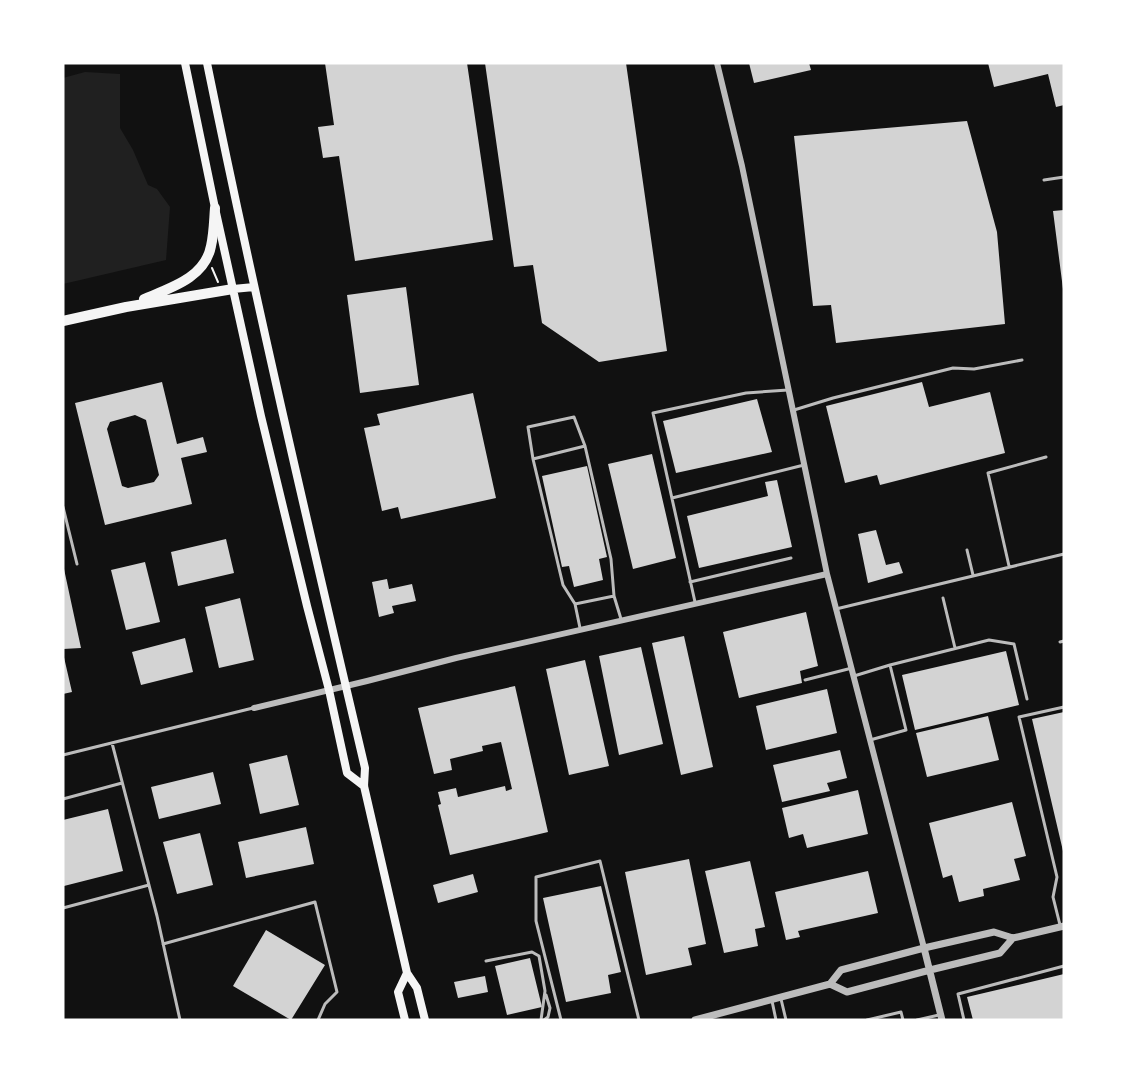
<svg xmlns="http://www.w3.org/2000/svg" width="1127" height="1083" viewBox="0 0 1127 1083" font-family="'PT Sans Narrow',sans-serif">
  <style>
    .green { fill: #202020 }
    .building { fill: #d3d3d3; fill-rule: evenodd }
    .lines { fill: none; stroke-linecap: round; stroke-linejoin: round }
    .path { stroke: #f5f5f5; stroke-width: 2 }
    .service { stroke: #bcbcbc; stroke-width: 3 }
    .minor { stroke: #bcbcbc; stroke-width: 6 }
    .tertiary { stroke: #bcbcbc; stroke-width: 7 }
    .secondary { stroke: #f5f5f5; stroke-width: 8 }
    .motorway { stroke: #f5f5f5; stroke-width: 10 }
  </style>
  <rect width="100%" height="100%" fill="#111"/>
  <path class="green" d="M85,72L120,74V128L133,150L148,185L157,189L170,207L166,260L63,284V78Z"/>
  <path class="building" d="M325,63H467L493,240L355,261L339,156L323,158L318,127L334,125Z
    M485,63H626L667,351L599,362L542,323L533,265L514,267Z
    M749,63H809L811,70L754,83Z
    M988,63H1064V105L1056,107L1048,74L994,87Z
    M967,121L997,232L1005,324L836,343L831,305L813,306L794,136Z
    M1064,210V289H1063L1053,211Z
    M406,287L419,385L360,393L347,295Z
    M162,382L177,444L203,437L207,452L181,458L192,504L105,525L75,403ZM135,415L146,420L159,475L154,482L128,488L122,486L107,429L110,422Z
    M922,382L929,407L990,392L1005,453L880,485L877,475L845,483L826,406Z
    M473,393L496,498L401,519L398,507L382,511L364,428L380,425L377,414Z
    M757,399L772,452L676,473L663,421Z
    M652,454L676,558L633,569L608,464Z
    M587,466L607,557L599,559L603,580L574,587L569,566L562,567L542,476Z
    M777,480L792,547L699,568L687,516L768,496L765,482Z
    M876,530L886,565L899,562L903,573L868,583L858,534Z
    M226,539L234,573L178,586L171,552Z
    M145,562L160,622L126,630L111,570Z
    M63,569H64L81,648L63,649Z
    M387,579L389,589L412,584L416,601L392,606L394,613L379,617L372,582Z
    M240,598L254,660L219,668L205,607Z
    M806,612L818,666L800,671L802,683L739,698L723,632Z
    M684,636L713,767L681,775L652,643Z
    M185,638L193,672L141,685L132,652Z
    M641,647L663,744L619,755L599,656Z
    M1006,651L1019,705L915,730L902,675Z
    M63,653L72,692L63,694Z
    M585,660L609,766L569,775L546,669Z
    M515,686L548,832L450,855L438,805L441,804L438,792L456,788L458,797L505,786L506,791L512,789L501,742L482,746L483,751L450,759L452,770L434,774L418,708Z
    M827,689L837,733L766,750L756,706Z
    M1064,712V851H1063L1032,719Z
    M988,716L999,760L927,777L916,733Z
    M840,750L847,778L827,783L830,791L782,802L773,765Z
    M287,755L299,805L260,814L249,764Z
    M213,772L221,804L159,819L151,787Z
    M858,790L868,834L807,848L803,834L789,838L782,808Z
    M1012,802L1026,856L1014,859L1020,880L983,889L984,896L959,902L952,875L943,878L929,823Z
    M108,809L123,871L64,886L63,881V820Z
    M306,827L314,864L246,878L238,842Z
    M200,833L213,885L177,894L163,842Z
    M689,859L706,944L688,948L692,965L646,975L625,872Z
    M750,861L765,927L755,929L758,946L724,953L705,871Z
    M868,871L878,913L798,931L800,937L786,940L775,892Z
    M473,874L478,892L438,903L433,885Z
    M601,886L621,972L608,975L611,993L566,1002L543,898Z
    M266,930L325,965L291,1020L233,986Z
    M530,958L542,1007L507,1015L495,966Z
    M1064,974V1020H973L967,997Z
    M485,976L488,992L458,998L454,982Z"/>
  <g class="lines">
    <path class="path" d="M212,268L218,282"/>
    <path class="service" d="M1044,180L1064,177
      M794,410L833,398L953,368L974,369L1022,360
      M533,459L528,427L574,417L585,446
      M672,498L804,465
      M63,507L77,564
      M967,550L973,575
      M1009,566L988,473L1046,457
      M690,582L791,558
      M943,598L955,648
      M695,602L653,413L746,393L788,390
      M575,604L563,585L533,459L585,446L611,559L614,596
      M836,609L1064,554
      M580,628L575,604L614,596L621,619
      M1060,642L1064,641
      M890,665L989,640L1014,644L1027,699
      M854,676L890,665L906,730L870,740
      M805,680L852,668
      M112,743L157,916L180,1020
      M63,755L253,708
      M63,799L122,783
      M63,908L149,885
      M1060,925L1053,897L1057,877L1019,717L1064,707
      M163,944L315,902L337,992L325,1004L318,1020
      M486,961L532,952L539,956L545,991L541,1020
      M781,999L786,1020
      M772,1001L776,1020
      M544,1020L548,1017L550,1008L546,995
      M561,1020L536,921V877L600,861L639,1020
      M867,1020L901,1012L903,1020
      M917,1020L939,1015
      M964,1020L958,994L1064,966"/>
    <path class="minor" d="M717,63L742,166L827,574L924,948
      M254,708L367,681L456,658L827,574"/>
    <path class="tertiary" d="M924,948L942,1020
      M830,984L847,992L930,970L1000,953L1013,938
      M695,1020L830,984L841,970L924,948L994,932L1013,938L1064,926"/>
    <path class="secondary" d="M185,63L215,208L261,416L307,606L329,690L347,773L364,786
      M207,63C255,299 310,534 365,768L364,786L407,973L417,988L425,1020
      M233,289L254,287
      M405,1020L398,992L407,973"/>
    <path class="motorway" d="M144,299C170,288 205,278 211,246C214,233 214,220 215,208
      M63,321L126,307L233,289"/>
  </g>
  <rect width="1127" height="1083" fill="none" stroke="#ffffff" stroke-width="129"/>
</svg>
